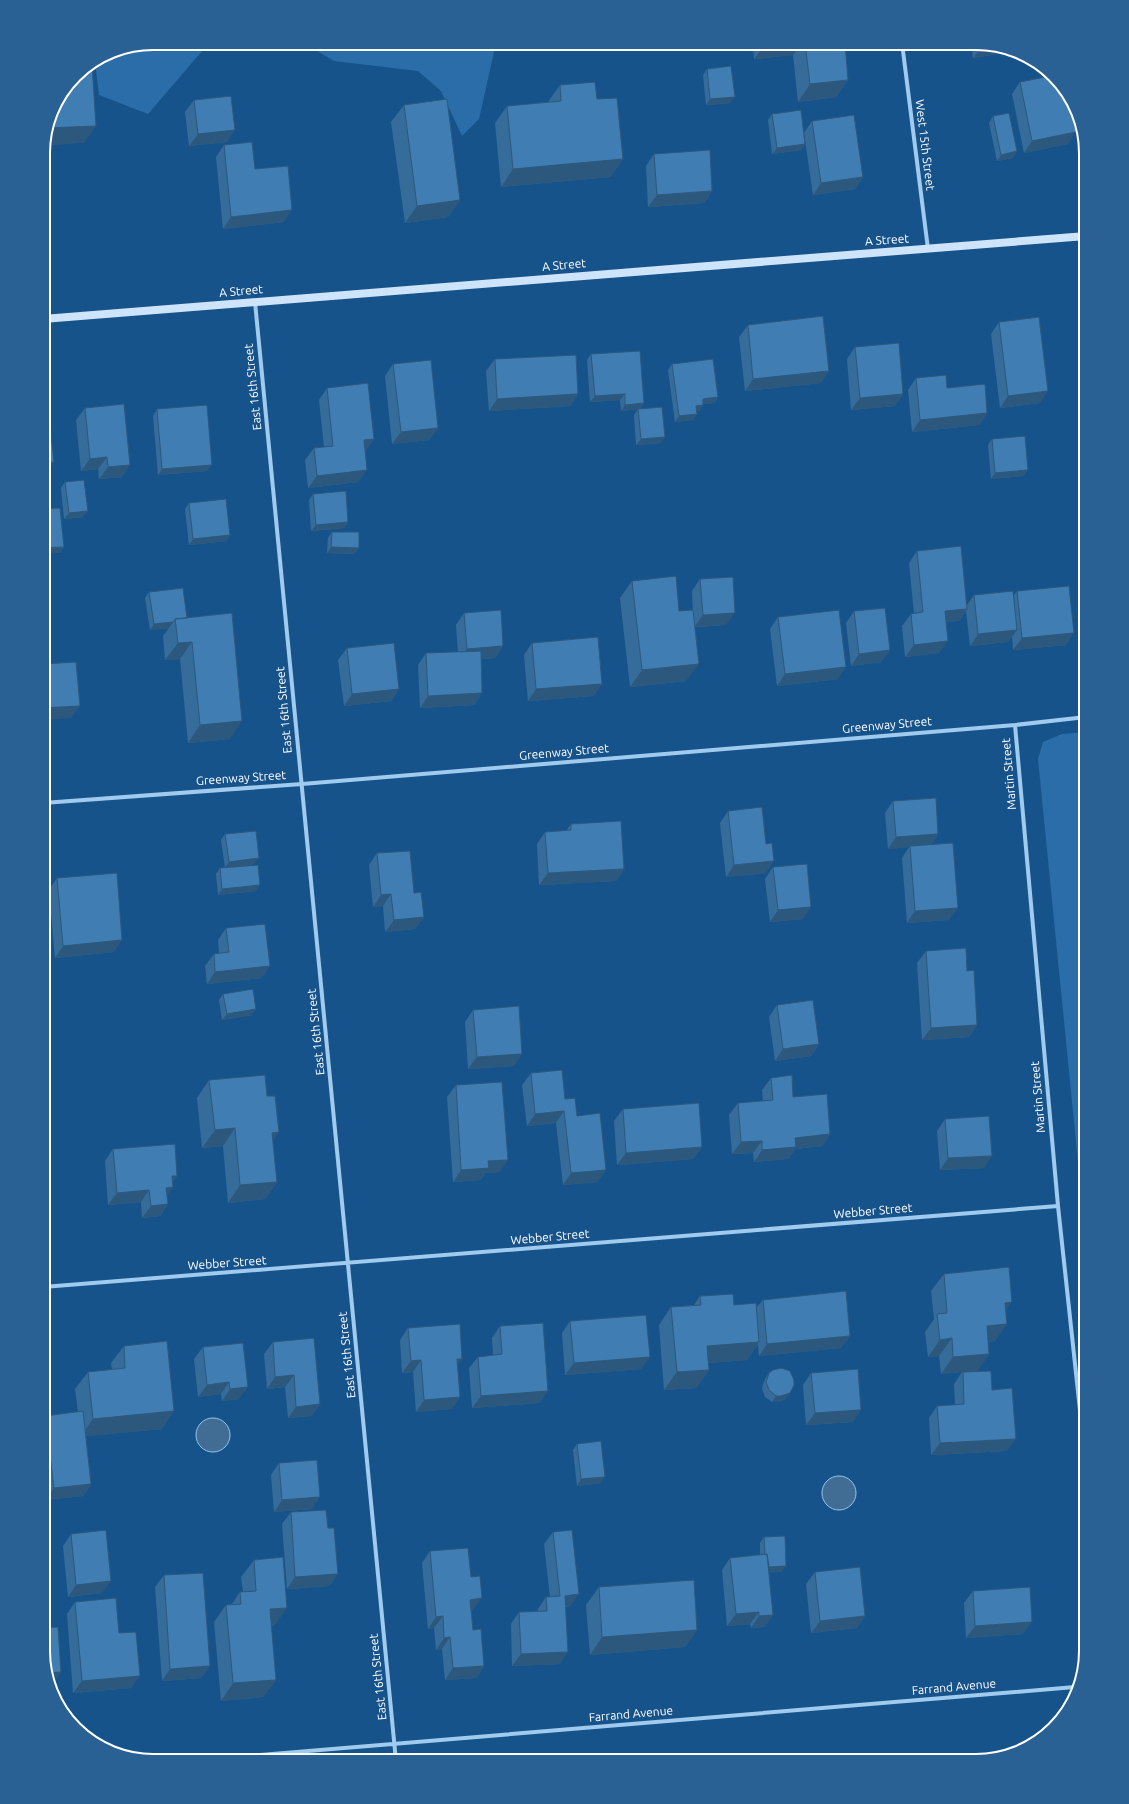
<svg xmlns="http://www.w3.org/2000/svg" width="1129" height="1804" viewBox="0 0 1129 1804" font-family="Ubuntu,sans-serif">
  <style>
    .green { fill: #2a6da9 }
    .water { fill: #416d95; stroke: #93c6f1 }
    .lines { fill: none; stroke-linecap: round; stroke-linejoin: round }
    .street { stroke: #a0caee; stroke-width: 4 }
    .secondary { stroke: #cde4fa; stroke-width: 8 }
    .wall { fill: #366c9a }
    .shaded-wall { fill: #2c587d }
    .building { fill: #3f7db3; stroke: #2c587d }
    .labels { text-anchor: middle; stroke-width: 3; stroke-linejoin: round; paint-order: stroke }
    .street-label { font-size: 12px; fill: #fff; stroke: #17538b }
    .rim { fill: none; stroke: #fff; stroke-width: 2 }
  </style>
  <rect width="100%" height="100%" fill="#17538b"/>
  <path class="green" d="M153,43H209L148,114L99,95L95,62L111,51Z
    M304,43H496L479,119L462,136L441,91L418,71L334,61Z
    M1086,732V1243L1038,759L1043,742L1062,734Z"/>
  <path class="water" d="M196 1435a17 17 0 1 1 34 0a17 17 0 1 1-34 0Z
    M822 1493a17 17 0 1 1 34 0a17 17 0 1 1-34 0Z"/>
  <g class="lines">
    <path class="street" d="M902,43L928,249
      M255,302L396,1761
      M1015,725L1058,1206L1086,1466
      M43,803L302,784L1015,725L1086,717
      M43,1287L1058,1206
      M188,1761L1075,1687"/>
    <path class="secondary" d="M43,319L1086,236"/>
  </g>
  <path class="wall" d="M753,43H845L848,80L836,97L798,102L793,55L754,59Z
    M971,43H984L1009,52L973,58Z
    M707,69L730,103L706,105L703,75Z
    M1020,82L1068,144L1024,153L1012,94Z
    M560,85L623,159L610,177L501,187L495,123L507,106L548,102Z
    M194,100L227,142L189,146L185,112Z
    M404,105L460,200L448,217L405,223L391,122Z
    M772,114L805,144L801,150L772,154L768,120Z
    M993,116L1017,151L1013,158L997,161L989,123Z
    M812,121L863,177L855,189L813,195L804,133Z
    M224,145L255,169L284,222L223,229L216,157Z
    M654,154L712,191L704,203L648,207L646,166Z
    M999,322L1040,403L1000,408L991,334Z
    M748,325L821,383L745,391L739,337Z
    M855,347L903,394L895,406L851,410L847,359Z
    M591,354L644,403L640,409L661,443L636,445L634,415L638,409L621,411L620,400L590,402L587,360Z
    M495,359L578,394L570,406L489,411L486,371Z
    M393,364L438,428L429,440L392,444L385,376Z
    M672,364L718,397L714,403L703,404L699,411H696L697,414L692,420L675,422L668,370Z
    M916,378L947,388L987,413L979,425L912,432L908,390Z
    M327,388L374,439L365,451L358,482L308,488L305,460L314,448L324,447L319,400Z
    M85,408L122,477L99,479L98,469L81,471L76,420Z
    M157,409L207,471L158,475L153,416Z
    M992,439L1024,476L991,479L988,445Z
    M65,482L83,517L64,519L61,488Z
    M313,494L348,522L344,528L311,531L309,500Z
    M189,503L230,535L226,541L189,545L185,509Z
    M332,532L359,548L354,554L327,553L328,538Z
    M917,551L967,605L974,595L1013,596L1017,591L1066,645L1013,650L1012,637L1008,642L970,646L966,611L959,621L946,622L939,653L905,657L902,626L911,614L914,613L909,563Z
    M700,579L726,625L695,627L686,681L630,687L620,598L632,581L679,611L693,615L692,591Z
    M149,592L187,618L230,739L188,743L180,659L165,660L163,636L169,628L150,630L145,598Z
    M854,611L890,650L881,662L851,666L846,623Z
    M464,613L503,646L495,658L481,659L482,693L474,705L420,708L418,665L426,653L458,652L456,625Z
    M778,617L838,679L777,686L770,629Z
    M532,643L594,696L528,701L524,655Z
    M347,648L399,689L391,701L344,706L338,660Z
    M893,801L938,834L931,845L949,920L907,923L902,858L909,847L888,849L885,813Z
    M728,811L766,873L726,877L720,823Z
    M571,824L624,869L616,881L539,885L537,844L545,832L566,831Z
    M225,834L254,864L243,866L256,891L218,895L216,874L220,868H225L221,840Z
    M377,853L414,893L424,917L415,929L385,932L383,906L373,907L369,865Z
    M773,867L803,919L770,922L765,879Z
    M57,878L114,952L55,958L49,890Z
    M226,928L270,966L261,978L207,984L205,966L214,954L219,953L218,940Z
    M926,951L967,971L977,1025L969,1037L922,1040L917,963Z
    M223,994L252,1015L222,1020L219,1000Z
    M777,1005L819,1044L811,1056L775,1061L769,1017Z
    M473,1010L514,1066L468,1069L465,1022Z
    M531,1073L565,1099L598,1182L563,1185L556,1123L527,1126L522,1085Z
    M771,1078L793,1097L830,1134L822,1146L795,1149L788,1159L754,1162L753,1153L732,1154L729,1115L738,1103L763,1101L762,1090Z
    M209,1080L273,1141L277,1182L265,1199L228,1203L223,1146L202,1148L197,1098Z
    M456,1085L500,1172L485,1173L481,1180L453,1182L447,1097Z
    M623,1109L702,1147L693,1159L617,1165L614,1121Z
    M945,1119L984,1168L940,1170L937,1131Z
    M113,1149L177,1176L172,1183L167,1196L168,1204L160,1216L142,1218L141,1202L108,1205L105,1161Z
    M944,1274L1006,1311L995,1341L988,1342L989,1354L977,1371L992,1390L1007,1451L931,1455L929,1418L937,1406L955,1405L954,1384L962,1372L941,1374L939,1356L928,1357L925,1332L934,1319L931,1291Z
    M700,1296L734,1305L756,1308L763,1300L850,1336L841,1348L759,1356L758,1344L747,1360L708,1363L709,1370L696,1388L664,1390L659,1325L671,1307L694,1305Z
    M570,1321L641,1369L565,1375L562,1333Z
    M500,1326L548,1391L539,1403L472,1408L469,1368L478,1357L493,1355L492,1338Z
    M408,1328L457,1366L452,1409L416,1412L413,1372L402,1373L400,1340Z
    M273,1342L320,1404L311,1416L288,1418L285,1387L267,1389L264,1354Z
    M243,1343L239,1399L222,1401L221,1394L198,1397L194,1359L203,1347Z
    M124,1346L162,1429L86,1436L91,1484L83,1496L45,1500L43,1481V1418L45,1416L78,1412L75,1389L88,1372L112,1369L111,1363Z
    M769,1373L786,1399L777,1402H772L765,1397L762,1388L765,1379Z
    M811,1373L853,1422L806,1425L803,1385Z
    M577,1444L601,1483L577,1486L573,1450Z
    M279,1463L312,1509L274,1512L271,1475Z
    M291,1512L328,1528L338,1574L329,1586L287,1589L282,1524Z
    M553,1532L570,1606L566,1607L560,1664L512,1666L511,1624L519,1612H538V1609L546,1597H550L544,1544Z
    M71,1534L102,1593L68,1597L63,1546Z
    M764,1537L782,1572H769L773,1615L764,1627L751,1628L750,1624L727,1626L722,1570L730,1558L760,1555V1543Z
    M430,1551L473,1610L471,1611L473,1630L484,1666L476,1678L445,1680L442,1649L436,1650L434,1628L428,1629L422,1563Z
    M254,1560L275,1625L271,1626L276,1680L263,1697L221,1701L214,1622L226,1605L232,1604L240,1592H243L241,1577Z
    M815,1572L865,1616L857,1628L811,1633L806,1584Z
    M164,1575L210,1666L201,1678L162,1681L155,1587Z
    M599,1587L697,1630L685,1647L590,1655L586,1605Z
    M973,1591L1023,1634L966,1638L964,1603Z
    M75,1602L131,1688L73,1693L67,1614Z"/>
  <path class="shaded-wall" d="M766,43H801L793,55L754,59Z
    M989,45L1009,52L973,58L982,46Z
    M848,80L836,97L798,102L810,84Z
    M735,97L730,103L706,105L710,99Z
    M96,126L84,143L43,146L47,128Z
    M235,130L227,142L189,146L198,134Z
    M1076,132L1068,144L1024,153L1032,141Z
    M805,144L801,150L772,154L777,148Z
    M1017,151L1013,158L997,161L1001,155Z
    M623,159L610,177L501,187L513,169Z
    M863,177L855,189L813,195L821,183Z
    M712,191L704,203L648,207L657,195Z
    M460,200L448,217L405,223L417,206Z
    M292,210L284,222L223,229L231,217Z
    M829,371L821,383L745,391L753,379Z
    M1048,391L1040,403L1000,408L1008,396Z
    M578,394L570,406L489,411L497,399Z
    M625,394L620,400L590,402L595,396Z
    M903,394L895,406L851,410L860,398Z
    M718,397L714,403L698,405L703,399Z
    M644,403L640,409L621,411L625,405Z
    M703,405L699,411L691,412L696,406Z
    M987,413L979,425L912,432L920,420Z
    M697,414L692,420L675,422L679,416Z
    M438,428L429,440L392,444L401,432Z
    M665,437L661,443L636,445L641,439Z
    M374,439L365,451L355,452L364,440Z
    M107,457L98,469L81,471L90,459Z
    M54,462L43,477V463Z
    M130,465L122,477L99,479L108,467Z
    M212,465L207,471L158,475L162,469Z
    M367,470L358,482L308,488L317,476Z
    M1028,470L1024,476L991,479L995,473Z
    M88,511L83,517L64,519L69,513Z
    M348,522L344,528L311,531L316,525Z
    M230,535L226,541L189,545L193,539Z
    M64,547L60,553L43,554V548Z
    M331,547L359,548L354,554L327,553Z
    M967,609L959,621L936,623L945,611Z
    M735,613L726,625L694,627L703,615Z
    M173,622L169,628L150,630L154,624Z
    M1017,630L1008,642L970,646L978,634Z
    M1074,633L1066,645L1013,650L1022,638Z
    M948,641L939,653L905,657L914,645Z
    M192,642L180,659L165,660L178,643Z
    M503,646L495,658L458,661L467,649Z
    M890,650L881,662L851,666L859,654Z
    M699,664L686,681L630,687L642,670Z
    M846,667L838,679L777,686L785,674Z
    M602,684L594,696L528,701L536,689Z
    M399,689L391,701L344,706L352,694Z
    M482,693L474,705L420,708L428,696Z
    M80,706L71,718L43,720V708Z
    M242,721L230,739L188,743L200,725Z
    M938,834L930,846H910L909,847L888,849L896,837Z
    M259,858L254,864L225,868L229,862Z
    M774,861L766,873L726,877L734,865Z
    M624,869L616,881L539,885L548,873Z
    M260,885L256,891L218,895L222,889Z
    M391,894L383,906L373,907L381,895Z
    M811,907L803,919L770,922L778,910Z
    M958,908L949,920L907,923L915,911Z
    M424,917L415,929L385,932L394,920Z
    M122,940L114,952L55,958L63,946Z
    M270,966L261,978L207,984L215,972Z
    M256,1009L252,1015L222,1020L227,1014Z
    M977,1025L969,1037L922,1040L931,1028Z
    M819,1044L811,1056L775,1061L783,1049Z
    M522,1054L514,1066L468,1069L477,1057Z
    M564,1111L556,1123L527,1126L535,1114Z
    M235,1128L223,1146L202,1148L215,1130Z
    M279,1132L267,1150L272,1133Z
    M830,1134L822,1146L795,1149L788,1159L754,1162L762,1150L795,1138Z
    M762,1141L753,1153L732,1154L741,1142Z
    M702,1147L693,1159L617,1165L626,1153Z
    M992,1156L984,1168L940,1170L948,1158Z
    M508,1160L500,1172L485,1173L481,1180L453,1182L461,1170L488,1161Z
    M606,1170L598,1182L563,1185L571,1173Z
    M172,1176H177L169,1187H173L165,1199L158,1200Z
    M277,1182L265,1199L228,1203L240,1185Z
    M149,1190L141,1202L108,1205L117,1193Z
    M168,1204L160,1216L142,1218L151,1206Z
    M1012,1302L1000,1319L1005,1303Z
    M1007,1324L995,1341L974,1343L987,1326Z
    M850,1336L841,1348L759,1356L767,1344Z
    M952,1338L939,1356L928,1357L940,1340Z
    M759,1342L747,1360L695,1364L707,1346Z
    M989,1354L977,1371L941,1374L953,1357Z
    M650,1357L641,1369L565,1375L574,1363Z
    M457,1359H462L454,1371Z
    M421,1360L413,1372L402,1373L411,1361Z
    M709,1370L696,1388L664,1390L677,1372Z
    M294,1375L285,1387L267,1389L275,1377Z
    M229,1382L221,1394L198,1397L207,1385Z
    M248,1387L239,1399L222,1401L230,1389Z
    M548,1391L539,1403L472,1408L481,1396Z
    M790,1393L786,1399L777,1402H772L776,1396Z
    M460,1397L452,1409L416,1412L424,1400Z
    M320,1404L311,1416L288,1418L296,1407Z
    M861,1410L853,1422L806,1425L815,1413Z
    M174,1411L162,1429L80,1437L93,1419Z
    M1016,1439L1007,1451L931,1455L940,1443Z
    M605,1477L601,1483L577,1486L581,1479Z
    M91,1484L83,1496L45,1500L54,1488Z
    M320,1497L312,1509L274,1512L282,1500Z
    M786,1566L782,1572L761,1573L765,1567Z
    M338,1574L329,1586L287,1589L295,1577Z
    M111,1581L102,1593L68,1597L76,1585Z
    M579,1594L570,1606L557,1608L565,1596Z
    M482,1598L473,1610L462,1612L470,1600Z
    M287,1608L275,1625L257,1627L270,1609Z
    M759,1612L750,1624L727,1626L736,1614Z
    M773,1615L764,1627L751,1628L759,1616Z
    M443,1616L434,1628L428,1629L436,1617Z
    M865,1616L857,1628L811,1633L820,1621Z
    M1032,1622L1023,1634L966,1638L975,1626Z
    M697,1630L685,1647L590,1655L602,1637Z
    M450,1637L442,1649L436,1650L444,1638Z
    M568,1652L560,1664L512,1666L521,1654Z
    M210,1666L201,1678L162,1681L170,1669Z
    M484,1666L476,1678L445,1680L453,1668Z
    M61,1672L53,1684H51L48,1673Z
    M140,1676L131,1688L73,1693L82,1681Z
    M276,1680L263,1697L221,1701L233,1683Z"/>
  <path class="building" d="M805,43H845L848,80L810,84Z
    M981,43H984L989,45L982,46Z
    M92,64L96,126L47,128L51,111L75,75Z
    M731,66L735,97L710,99L707,69Z
    M1050,76L1069,98L1076,132L1032,141L1020,82Z
    M595,82L597,99L617,98L623,159L513,169L507,106L561,101L560,85Z
    M231,96L235,130L198,134L194,100Z
    M447,99L460,200L417,206L404,105Z
    M801,110L805,144L777,148L772,114Z
    M1009,113L1017,151L1001,155L993,116Z
    M854,115L863,177L821,183L812,121Z
    M252,142L255,169L288,166L292,210L231,217L224,145Z
    M710,150L712,191L657,195L654,154Z
    M823,316L829,371L753,379L748,325Z
    M1039,317L1048,391L1008,396L999,322Z
    M899,343L903,394L860,398L855,347Z
    M640,351L644,403L625,405V394L595,396L591,354Z
    M576,355L578,394L497,399L495,359Z
    M713,359L718,397L703,399V405L696,406L697,414L679,416L672,364Z
    M431,360L438,428L401,432L393,364Z
    M946,375L947,388L985,384L987,413L920,420L916,378Z
    M368,383L374,439L364,440L367,470L317,476L314,448L333,446L327,388Z
    M47,400L54,462L43,463L44,472H43V401Z
    M124,404L130,465L108,467L107,457L90,459L85,408Z
    M207,405L212,465L162,469L157,409Z
    M662,407L665,437L641,439L638,409Z
    M1025,436L1028,470L995,473L992,439Z
    M84,480L88,511L69,513L65,482Z
    M346,491L348,522L316,525L313,494Z
    M226,499L230,535L193,539L189,503Z
    M60,508L64,547L43,548V509Z
    M332,532H359V548L331,547Z
    M961,546L967,609L945,611L948,641L914,645L911,614L923,612L917,551Z
    M676,576L679,611L693,610L699,664L642,670L632,581Z
    M733,577L735,613L703,615L700,579Z
    M1069,586L1074,633L1022,638L1017,591Z
    M183,588L187,618L175,619L173,622L154,624L149,592Z
    M1013,591L1017,630L978,634L974,595Z
    M885,608L890,650L859,654L854,611Z
    M501,610L503,646L467,649L464,613Z
    M839,610L846,667L785,674L778,617Z
    M232,613L242,721L200,725L192,642L178,643L175,619Z
    M598,637L602,684L536,689L532,643Z
    M394,643L399,689L352,694L347,648Z
    M481,651L482,693L428,696L426,653Z
    M76,662L80,706L43,708V664Z
    M936,798L938,834L896,837L893,801Z
    M762,807L766,844L772,843L774,861L734,865L728,811Z
    M621,821L624,869L548,873L545,832L571,830V824Z
    M256,831L259,858L229,862L225,834Z
    M953,843L958,908L915,911L910,846Z
    M410,851L414,893L421,892L424,917L394,920L391,894L381,895L377,853Z
    M807,864L811,907L778,910L773,867Z
    M258,865L260,885L222,889L220,868Z
    M117,873L122,940L63,946L57,878Z
    M265,924L270,966L215,972L214,954L229,952L226,928Z
    M966,948L967,971L974,970L977,1025L931,1028L926,951Z
    M253,989L256,1009L227,1014L223,994Z
    M813,1000L819,1044L783,1049L777,1005Z
    M519,1006L522,1054L477,1057L473,1010Z
    M562,1070L565,1099L575,1098L577,1116L600,1113L606,1170L571,1173L564,1111L535,1114L531,1073Z
    M265,1075L267,1096H275L279,1132L272,1133L277,1182L240,1185L235,1128L215,1130L209,1080Z
    M792,1075L793,1097L827,1094L830,1134L795,1138L796,1147L762,1150V1141L741,1142L738,1103L773,1100L771,1078Z
    M502,1082L508,1160L488,1161L489,1168L461,1170L456,1085Z
    M699,1103L702,1147L626,1153L623,1109Z
    M989,1116L992,1156L948,1158L945,1119Z
    M175,1144L177,1176H172L173,1187L166,1188L168,1204L151,1206L149,1190L117,1193L113,1149Z
    M1009,1267L1012,1302L1005,1303L1007,1324L987,1326L989,1354L953,1357L952,1338L940,1340L937,1314L947,1313L944,1274Z
    M846,1291L850,1336L767,1344L763,1300Z
    M733,1294L734,1305L756,1303L759,1342L707,1346L709,1370L677,1372L671,1307L701,1305L700,1296Z
    M646,1315L650,1357L574,1363L570,1321Z
    M543,1323L548,1391L481,1396L478,1357L502,1354L500,1326Z
    M460,1324L462,1359H457L460,1397L424,1400L421,1360L411,1361L408,1328Z
    M314,1338L320,1404L296,1407L294,1375L275,1377L273,1342Z
    M167,1341L174,1411L93,1419L88,1372L125,1368L124,1346Z
    M243,1343L248,1387L230,1389L229,1382L207,1385L203,1347Z
    M781,1368L790,1371L794,1380V1385L790,1393L781,1396H776L769,1390L766,1382L769,1373L773,1370Z
    M858,1369L861,1410L815,1413L811,1373Z
    M991,1371L992,1390L1012,1388L1016,1439L940,1443L937,1406L964,1404L963,1372Z
    M83,1411L91,1484L54,1488L45,1416Z
    M601,1441L605,1477L581,1479L577,1444Z
    M317,1460L320,1497L282,1500L279,1463Z
    M326,1510L328,1528H334L338,1574L295,1577L291,1512Z
    M106,1530L111,1581L76,1585L71,1534Z
    M572,1530L579,1594L565,1596L568,1652L521,1654L519,1612L547,1611L546,1597L560,1596L553,1532Z
    M785,1536L786,1566L769,1567L767,1554L765,1555L764,1537Z
    M468,1548L471,1577L480,1576L482,1598L470,1600L473,1630L481,1629L484,1666L453,1668L450,1637L444,1638L443,1616L436,1617L430,1551Z
    M767,1554L773,1615L759,1616V1612L736,1614L730,1558Z
    M283,1557L287,1608L270,1609L276,1680L233,1683L226,1605L241,1604L240,1592L256,1591L254,1560Z
    M860,1567L865,1616L820,1621L815,1572Z
    M203,1573L210,1666L170,1669L164,1575Z
    M694,1580L697,1630L602,1637L599,1587Z
    M1030,1587L1032,1622L975,1626L973,1591Z
    M116,1598L119,1633L136,1632L140,1676L82,1681L75,1602Z
    M58,1627L61,1672L48,1673L43,1651V1628Z"/>
  <g class="labels">
    <g class="street-label">
      <text transform="translate(925 145) rotate(83)" y="4">West 15th Street</text>
      <text transform="translate(887 240) rotate(-4)" y="4">A Street</text>
      <text transform="translate(564 265) rotate(-5)" y="4">A Street</text>
      <text transform="translate(241 291) rotate(-5)" y="4">A Street</text>
      <text transform="translate(253 387) rotate(-96)" y="4">East 16th Street</text>
      <text transform="translate(284 710) rotate(-95)" y="4">East 16th Street</text>
      <text transform="translate(887 725) rotate(-5)" y="4">Greenway Street</text>
      <text transform="translate(564 752) rotate(-5)" y="4">Greenway Street</text>
      <text transform="translate(1009 774) rotate(-95)" y="4">Martin Street</text>
      <text transform="translate(241 778) rotate(-4)" y="4">Greenway Street</text>
      <text transform="translate(316 1032) rotate(-96)" y="4">East 16th Street</text>
      <text transform="translate(1038 1097) rotate(-95)" y="4">Martin Street</text>
      <text transform="translate(873 1211) rotate(-5)" y="4">Webber Street</text>
      <text transform="translate(550 1237) rotate(-5)" y="4">Webber Street</text>
      <text transform="translate(227 1263) rotate(-4)" y="4">Webber Street</text>
      <text transform="translate(347 1355) rotate(-96)" y="4">East 16th Street</text>
      <text transform="translate(378 1677) rotate(-96)" y="4">East 16th Street</text>
      <text transform="translate(954 1687) rotate(-5)" y="4">Farrand Avenue</text>
      <text transform="translate(631 1714) rotate(-5)" y="4">Farrand Avenue</text>
    </g>
  </g>
  <path d="M0 0H1129V1804H0ZM153 50H976A103 103 0 0 1 1079 153V1651A103 103 0 0 1 976 1754H153A103 103 0 0 1 50 1651V153A103 103 0 0 1 153 50Z" fill="#2a6194" fill-rule="evenodd"/>
  <path class="rim" d="M153 50H976A103 103 0 0 1 1079 153V1651A103 103 0 0 1 976 1754H153A103 103 0 0 1 50 1651V153A103 103 0 0 1 153 50Z"/>
</svg>
